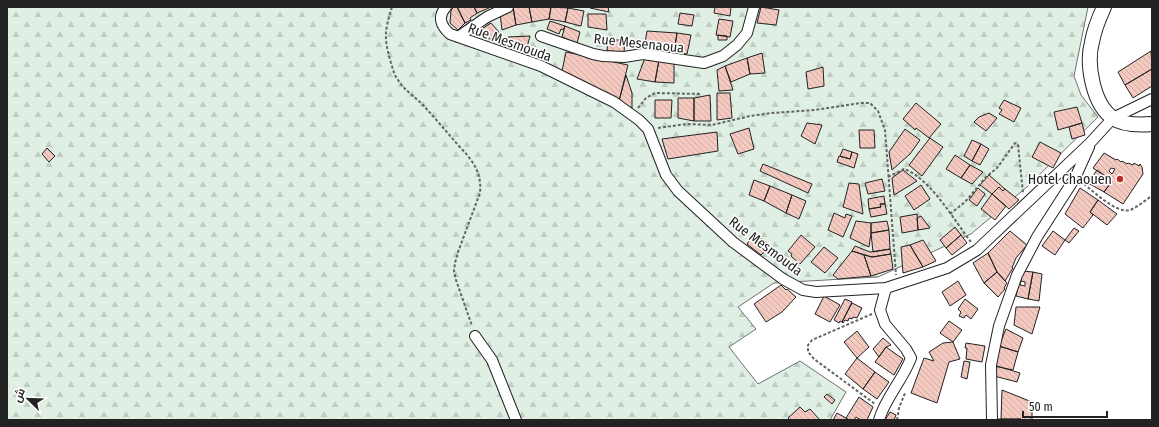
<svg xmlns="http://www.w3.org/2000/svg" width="1159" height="427" viewBox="0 0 1159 427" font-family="'Fira Sans Condensed',Cairo,sans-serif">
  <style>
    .forest { fill: url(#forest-firs); stroke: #6f6f6f }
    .building { fill: url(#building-back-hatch); stroke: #222; fill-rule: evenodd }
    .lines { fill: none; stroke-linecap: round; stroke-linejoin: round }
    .minor-casing { stroke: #222; stroke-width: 12 }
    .secondary-casing { stroke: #222; stroke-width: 16 }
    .path { stroke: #646464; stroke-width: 2; stroke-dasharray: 3 2; stroke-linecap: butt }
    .minor { stroke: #fff; stroke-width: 10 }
    .secondary { stroke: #fff; stroke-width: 14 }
    .poi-dot { fill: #c62828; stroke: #fff; stroke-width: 1.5 }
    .labels { text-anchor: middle; stroke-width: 3; stroke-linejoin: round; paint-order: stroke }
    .street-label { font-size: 14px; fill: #222; stroke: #fff }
    .poi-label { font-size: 14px; fill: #222; stroke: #fff; text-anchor: end }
  </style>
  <defs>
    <pattern id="forest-firs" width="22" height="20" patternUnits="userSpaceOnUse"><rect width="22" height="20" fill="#e0efe3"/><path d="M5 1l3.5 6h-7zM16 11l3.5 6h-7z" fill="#c0cdc2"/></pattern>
    <pattern id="building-back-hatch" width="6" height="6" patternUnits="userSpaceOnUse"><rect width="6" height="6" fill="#f3c9c0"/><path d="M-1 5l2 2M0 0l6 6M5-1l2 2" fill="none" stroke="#d0aca5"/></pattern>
  </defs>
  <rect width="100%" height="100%" fill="#fff"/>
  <path class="forest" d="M7,7H1088L1074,76L1081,95L1098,117L1028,186L971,234L878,277L774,283L738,307L756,329L729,347L758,384L800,361L846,392L830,420H7Z"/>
  <path class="building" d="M453,7H457L465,23L458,30L450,23L451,11Z
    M457,7H474L477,13L470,18L471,20L465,23Z
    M474,7H489V8L477,13Z
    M513,7H529L532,22L516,25Z
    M513,7L516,25L502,30L500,13Z
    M529,7H551L549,19L532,22Z
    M551,7L568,8L565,22L549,19Z
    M590,7H608L609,12L590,8Z
    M715,7H731L730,16L714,13Z
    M761,7L779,10L776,25L757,23Z
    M568,8L584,11L581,26L565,22Z
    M680,13L694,15L692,26L678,24Z
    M588,14H606L607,30L588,27Z
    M719,19L733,21L730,37L716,35Z
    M550,21L565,26L563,30L561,29L559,34L547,29Z
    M491,23L499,32L493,40L474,34Z
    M565,26L580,32L577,43L562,37Z
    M647,31L677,33L674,52L644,49Z
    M677,33L691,35L687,54L674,52Z
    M718,35L727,36V40H718Z
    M530,36L525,55L499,46L508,37Z
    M608,40H625L624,52L607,51Z
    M1151,51L1152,69L1125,85L1118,72Z
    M566,52L628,65L619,101L562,71Z
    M762,53L765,73L750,74L747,58Z
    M645,58L659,60L655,82L637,79Z
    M747,58L750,74L731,82L725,66Z
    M659,60L674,61V83L655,82Z
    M725,66L733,90L719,91L717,70Z
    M823,67L824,86L808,89L806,72Z
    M1152,69V86L1133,98L1125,85Z
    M626,75L632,93V108L619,101Z
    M717,93H730L732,118L717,120Z
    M710,95L711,121H694V98Z
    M678,98H694V121L678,118Z
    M655,100H672L671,118H655Z
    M1004,100L1021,108L1014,122L999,114L1002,110L999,108Z
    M916,103L941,124L929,138L916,128L915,130L903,119Z
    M1077,107L1082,123L1058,130L1054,112Z
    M989,113L997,118L986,131L974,122L979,117Z
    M807,123L822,125L815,144L801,136Z
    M1082,123L1085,135L1072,139L1069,127Z
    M749,128L754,149L738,154L730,134Z
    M905,129L920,140L910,154L892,170L889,152Z
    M859,130H874L875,148H860Z
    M717,132L718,151L668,159L662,139Z
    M930,138L943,147L922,176L909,165Z
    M972,140L981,144L972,161L964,156Z
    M1040,142L1061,153L1053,168L1032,157Z
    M981,144L989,149L980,165L972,161Z
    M47,148L55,156L49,162L42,154Z
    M843,149L852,152L850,159L840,156Z
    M852,152L858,154L854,168L837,162L839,156L850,159Z
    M1104,153L1116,160L1117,159L1121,162L1122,161L1127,164L1128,163L1133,165L1134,163L1139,166L1140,164L1142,167L1143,174L1123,204L1104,192L1112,181L1093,168ZM1111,168L1115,169L1112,174L1109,171Z
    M955,155L970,165L961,178L946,169Z
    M763,164L812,184L808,193L760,171Z
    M970,165L983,172L972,184L961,178Z
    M903,170L917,181L894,195L892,178Z
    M1097,170L1112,181L1104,192L1088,183Z
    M989,175L1005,189L1003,191L999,187L992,194L980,185Z
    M882,179L885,191L868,194L865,183Z
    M754,180L770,186L764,201L749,195Z
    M849,183L859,184L863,214L843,207Z
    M921,185L930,199L914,210L905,196Z
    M770,186L792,195L786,213L764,201Z
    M999,187L1003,191L1005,189L1019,200L1009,209L992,194Z
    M978,188L985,194L977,206L969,200Z
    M1080,188L1098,200L1090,212L1093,215L1083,228L1065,214Z
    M992,194L1006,206L995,220L981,209Z
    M792,195L806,201L799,219L786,213Z
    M884,196L885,204H880L881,207L869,209L868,199Z
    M1098,200L1117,214L1107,225L1090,212Z
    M880,204H885L887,214L871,217L869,209L881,207Z
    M834,213L845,218L846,214L852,216L843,237L828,230Z
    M917,214L918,230L902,233L900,217Z
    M921,216L930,228L918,230L917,218Z
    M856,221L871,223V233L869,247L850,238Z
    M887,221L889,230L871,233V223Z
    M955,227L961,235L946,248L940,240Z
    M1074,228L1079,231L1069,243L1065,240Z
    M889,230L890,249L873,252L871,233Z
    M1010,231L1027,245L1016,258L1012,268H1013L1005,281L997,272L988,253Z
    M1053,231L1065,240L1055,255L1042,246Z
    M755,233L770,246L761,255L747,244Z
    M801,235L815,247L800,264L791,256L792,254L788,251Z
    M961,235L967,243L952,255L946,248Z
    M923,240L936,261L923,267L910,245Z
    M910,245L923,267L903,273L901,247Z
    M855,246L870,252L890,249L891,254L872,257L852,251Z
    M824,247L838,258L825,273L811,262Z
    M852,251L864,255L871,276L838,279L833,275Z
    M988,253L997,272L984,283L973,263Z
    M891,254L893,269L871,276L864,255L872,257Z
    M1022,271L1033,272L1028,299L1016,296L1018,287L1020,281H1021ZM1021,281L1025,282V286L1020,285Z
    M997,272L1007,283L1004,288L1005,289L998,297L984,283Z
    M1033,272L1042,274L1039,301L1028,299Z
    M958,281L966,295L950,306L942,292Z
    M781,285L786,290L787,289L796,297L782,312L766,322L754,304Z
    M824,296L840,305L830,322L815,314Z
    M845,299L852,302L842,322L840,321L839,323L834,320Z
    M965,299L978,309L971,319L966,315L964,318L959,316L961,312L958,309Z
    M852,303L862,308L857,318L853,317L852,319L849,318L848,321L845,320L843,323L842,322Z
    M1016,307H1040L1032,334L1014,325Z
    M949,321L962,330L953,342L940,333Z
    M1006,329L1023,338L1018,352L999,346Z
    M857,331L869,347L857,358L844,342Z
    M883,338L891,345L886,347L879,357L873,349Z
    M953,342L960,359L949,362L937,403L911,393L924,358L934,361L929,352L943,343Z
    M966,343L985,346L982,362L966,359L967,348H965Z
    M999,346L1018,352L1013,370L994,366Z
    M886,347L903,359L894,375L875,362Z
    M857,358L875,372L863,389L845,374Z
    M964,361L970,362L967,379L961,377Z
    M997,366L1020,373L1017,382L994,376Z
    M875,372L889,382L877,399L863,389Z
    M1002,390L1032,402V420L1001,419Z
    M827,394L835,400L832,404L824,397Z
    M859,397L873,407L867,420H861L856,417L854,420H849L846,418Z
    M800,407L805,412L810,409L819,419L818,420H790L788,418Z
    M890,412L896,415L894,420H885Z
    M837,413L846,418L849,420H833Z
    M995,419H1021L995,420Z"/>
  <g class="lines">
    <g class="minor-casing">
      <path id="minor" d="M446,7C437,17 441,26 450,34L541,66L614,102L639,120L648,129L666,175L678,191L733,242L783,279L803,290L816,292L886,288L947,268L977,250L1090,143L1113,118L1152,99
        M541,36L593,54L603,56L624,57L643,54L704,63L723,56L737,45L747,33L754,7
        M458,37L487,17L508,7
        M475,336L492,360L516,420
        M879,420C885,398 903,380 911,358L906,349L885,324L880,310L886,288
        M992,420L991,365L999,326L1017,275L1037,237L1075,178L1089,147"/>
    </g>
    <g class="secondary-casing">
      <path id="secondary" d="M1104,7C1099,18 1094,30 1092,42C1086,64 1093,105 1113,118C1123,125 1140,125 1152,124"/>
    </g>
    <path class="path" d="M392,7C384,33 384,38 391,63C393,69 394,75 398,80C404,90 414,96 422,104C434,117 446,131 458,145C472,160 482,171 480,193L458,252L455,263L454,271L456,280L472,326
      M638,108L646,98L655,93L701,94
      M658,128L687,124L712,125L750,116L772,113L815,110L861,103H870L878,111L885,130L896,275
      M888,177L904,169C930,178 954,220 971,242
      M1084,184C1094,192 1117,214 1130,210C1138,207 1145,200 1152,196
      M950,214L965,202L986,177L997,168L1015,143L1018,145L1023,193
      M872,314L812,340L808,345V352L814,359L875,404
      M897,420L899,408L905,393"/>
    <use href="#minor" class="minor"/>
    <use href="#secondary" class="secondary"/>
  </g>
  <circle class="poi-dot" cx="1120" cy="179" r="4"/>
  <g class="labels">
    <g class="street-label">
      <text transform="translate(510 42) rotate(20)" y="5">Rue Mesmouda</text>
      <text transform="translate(639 43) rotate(6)" y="5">Rue Mesenaoua</text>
      <text transform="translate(766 246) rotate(37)" y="5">Rue Mesmouda</text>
    </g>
    <g class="poi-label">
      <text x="1112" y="184">Hotel Chaouen</text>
    </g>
  </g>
  <rect width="1159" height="427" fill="none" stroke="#222222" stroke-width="16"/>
  <g transform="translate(28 399) rotate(293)" stroke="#ffffff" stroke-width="3" paint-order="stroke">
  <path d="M0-3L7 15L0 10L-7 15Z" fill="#222222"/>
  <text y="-6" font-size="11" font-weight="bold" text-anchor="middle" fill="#222222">ش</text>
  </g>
  <path d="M1023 411v6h84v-6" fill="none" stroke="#222222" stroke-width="2"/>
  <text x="1029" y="411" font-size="12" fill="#222222" stroke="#ffffff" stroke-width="3" paint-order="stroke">50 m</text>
</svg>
